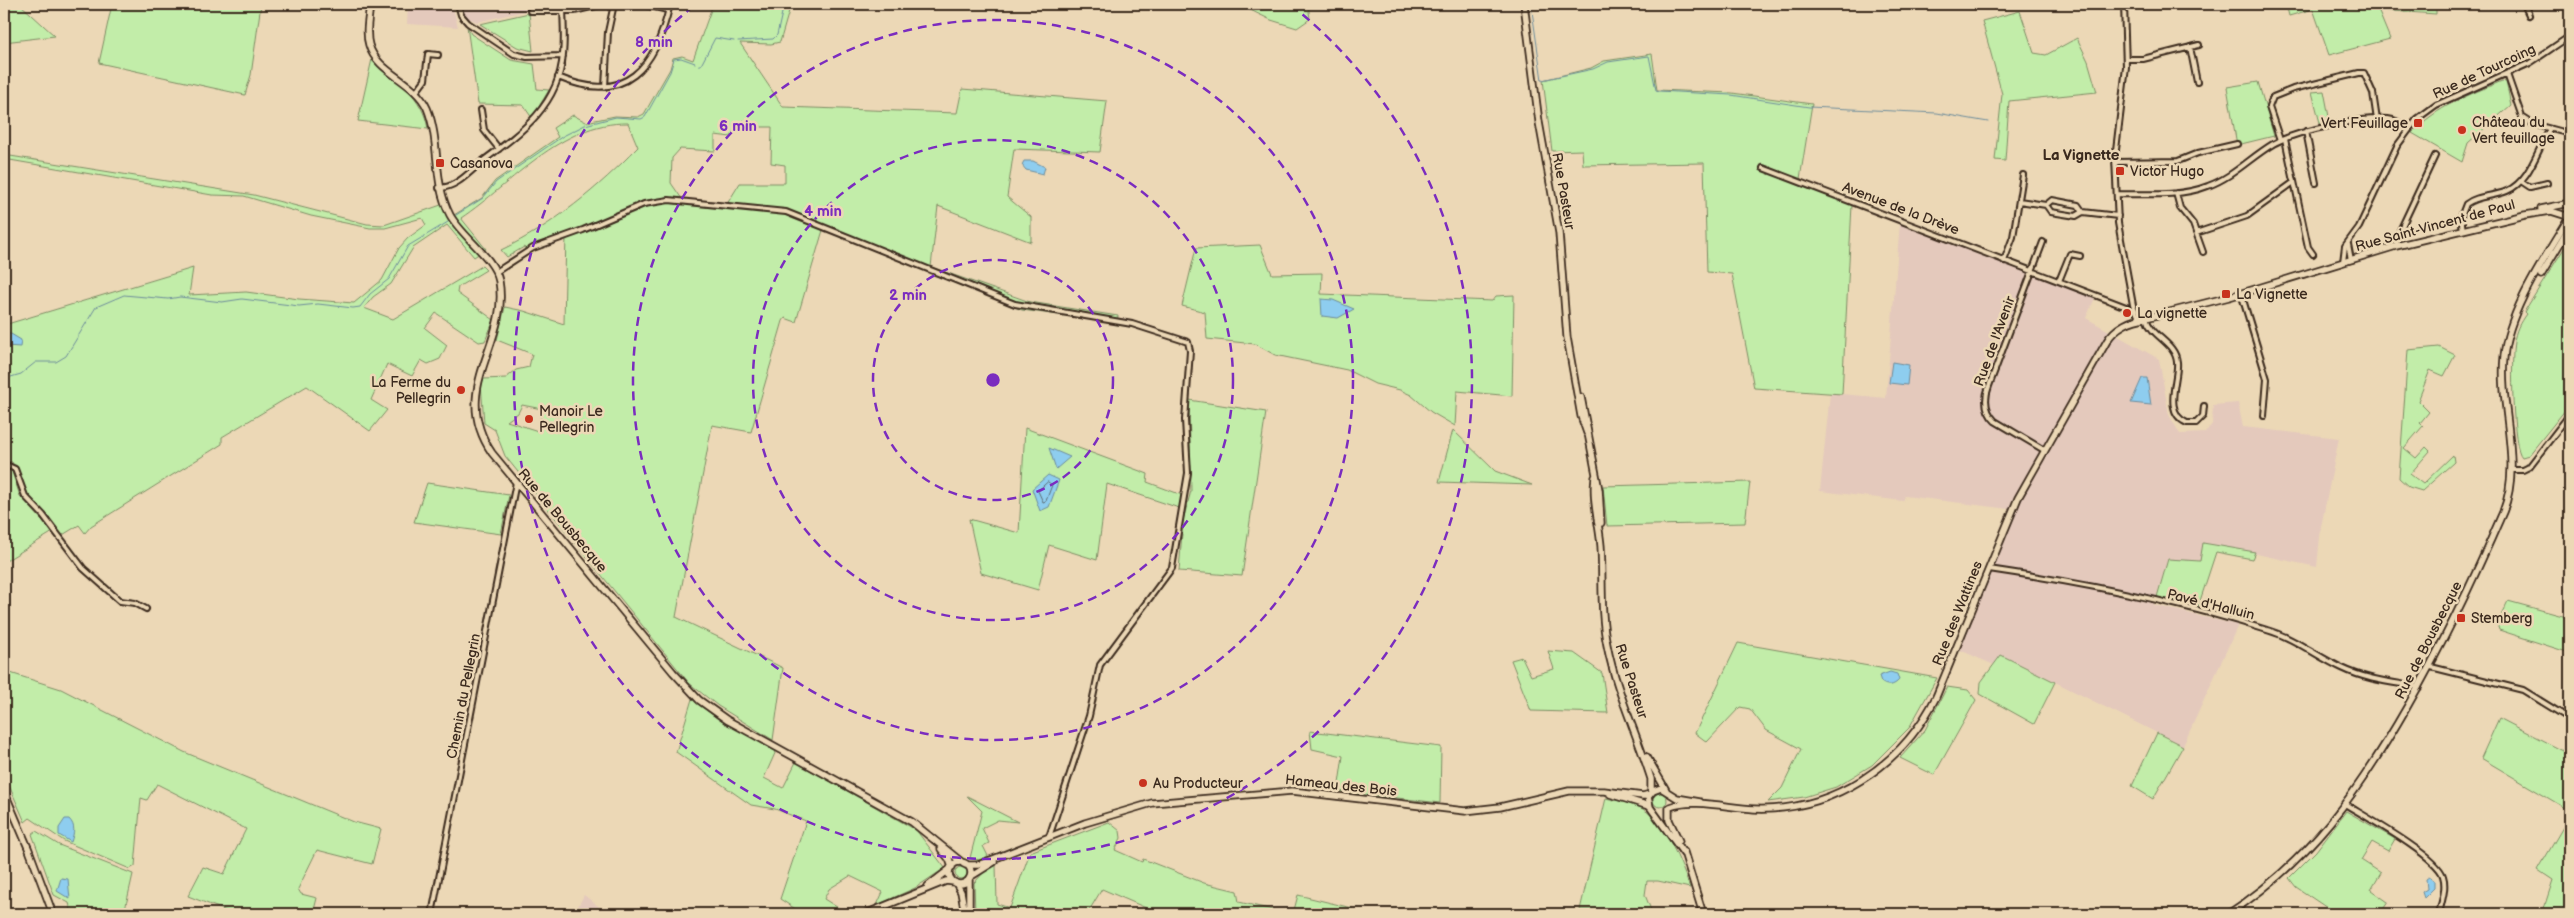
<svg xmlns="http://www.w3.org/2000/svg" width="2574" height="918" viewBox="0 0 2574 918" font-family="'Balsamiq Sans',sans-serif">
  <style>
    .built { fill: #e4c9bc }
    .green { fill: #c2eda9; stroke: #7e8c64; fill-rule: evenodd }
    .water { fill: #8ecdef; stroke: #6d8c9b }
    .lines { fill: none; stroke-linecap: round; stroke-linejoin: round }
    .shore { stroke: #5c6b72; stroke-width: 1 }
    .stream { stroke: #6d8c9b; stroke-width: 1 }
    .street-casing { stroke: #3b2a1e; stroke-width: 8 }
    .secondary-casing { stroke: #3b2a1e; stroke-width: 9 }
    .street { stroke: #ecd8b6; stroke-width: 4 }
    .secondary { stroke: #ecd8b6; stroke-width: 5.5 }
    .ring { fill: none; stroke: #7b2cbf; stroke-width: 2.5; stroke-dasharray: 9 6 }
    .poi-dot { fill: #c8321e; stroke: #ecd8b6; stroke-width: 2 }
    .labels { text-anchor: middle; stroke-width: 5; stroke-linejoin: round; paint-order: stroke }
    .street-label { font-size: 14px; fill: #3b2a1e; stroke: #ecd8b6 }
    .poi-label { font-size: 14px; fill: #3b2a1e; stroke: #ecd8b6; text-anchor: start }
    .neighbourhood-label { font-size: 15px; font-weight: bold; fill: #3b2a1e; stroke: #ecd8b6 }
    .centre { fill: #7b2cbf; stroke: #ecd8b6; stroke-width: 2.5 }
    .ring-label { font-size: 15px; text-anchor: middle; font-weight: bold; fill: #7b2cbf; stroke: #ecd8b6; stroke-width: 5; stroke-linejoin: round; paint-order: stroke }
  </style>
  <rect width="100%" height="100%" fill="#ecd8b6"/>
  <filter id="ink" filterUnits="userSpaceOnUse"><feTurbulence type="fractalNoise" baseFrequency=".02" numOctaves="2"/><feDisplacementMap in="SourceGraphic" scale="10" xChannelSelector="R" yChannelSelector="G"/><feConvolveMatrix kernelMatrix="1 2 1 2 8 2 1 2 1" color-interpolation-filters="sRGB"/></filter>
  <g filter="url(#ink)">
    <path class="built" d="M408,4H452L458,27L407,24Z
      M461,4H528L529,10L477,22L466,17Z
      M1900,222L2096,296L2086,318L2159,359L2169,415L2180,434L2205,433L2212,424L2213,405L2238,403L2243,427L2339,438L2321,527L2317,567L2204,543L2200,561L2168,559L2154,605L2238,625L2183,746L2001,655L1994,665L1953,647L2009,509L1905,496L1903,501L1820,491L1830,393L1886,398Z
      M584,895L608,914H574Z"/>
    <path class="green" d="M4,4H20L55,36L4,42Z
      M112,4H261L251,75L245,95L99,63Z
      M713,4H791L780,42L771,44L740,43L783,107L957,113L962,89L1107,101L1100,152L1014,149L1007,197L1031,217V242L938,206L931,267L1030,302L1118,316L1117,323L1022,310L823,230L796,322L785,318L783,321L751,432L712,425L676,617L783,668L773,740L718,706L689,683L505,456L495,430L484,423L481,383L484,379L506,378L516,370L529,367L532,354L497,340L505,307L524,311L564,324L566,235L525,249L524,247L507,257L501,250C554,225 598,188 638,147L628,123C560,122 512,184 461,218L486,249L474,257L447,225L413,248L391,284L373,297L364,308L393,319L482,266L486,270L458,287L457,293L494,320L485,341L479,342L436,313L425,328L447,345L440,359L428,364L421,360L412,376L387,364L371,400L387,410L370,431L307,386L222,437V444L91,526L85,533L79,525L61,536L30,499L12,462L4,461V325L193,268L189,295L246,292L299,299L354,303L382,280L399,248L408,238L426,225L422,218L385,228H370L311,216L244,196L212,195L4,159V155L254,195L367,224L384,225L441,205L449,218L482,198L495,181L558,137L553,128L573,115L586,122L615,116L638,117L644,114L670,69L673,58L682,56L693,60ZM736,127H772L771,163L785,165V183H740L727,204L682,199L671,183L672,158L680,149L715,151V135L731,137ZM522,405L542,409L538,431L507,421L518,413Z
      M1238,4H1308L1310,19L1297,28L1271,20Z
      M2286,4H2436V14L2378,10L2390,39L2329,55L2313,9L2289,16Z
      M2020,11L2034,53L2046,55L2077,38L2088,61L2097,92L2009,101L2005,161L1995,160L2002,94L1982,21Z
      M529,13L533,51L517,47L480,24Z
      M467,26L471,34L511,60L534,64L537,89L549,90L532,118L523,105L478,104Z
      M1652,54L1657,90L1732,93L1812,104L1799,185L1852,205L1842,394L1754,388L1732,274L1707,272L1704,163L1583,165L1582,150L1552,151L1543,80L1591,68L1604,61Z
      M372,59C396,79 423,96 428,129L358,121Z
      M2502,81L2506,82L2511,105L2468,143L2462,162L2412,133C2437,106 2469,95 2502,81Z
      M2258,82L2274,136L2237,145L2227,87Z
      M2324,91L2330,122L2320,123L2312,92Z
      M2570,239V404L2529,455L2522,457C2512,448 2511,359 2514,342C2515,332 2520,322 2526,314L2524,312Z
      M1260,245L1272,274L1322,273L1321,294L1492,301L1496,296L1514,295L1512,396L1457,391L1455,426L1431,412L1411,395L1400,390L1375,384L1347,370L1275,355L1255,344L1207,339L1205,312L1182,306L1196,248Z
      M2439,347L2455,355L2444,376L2430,370L2418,401L2429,412L2420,423L2423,426L2404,448L2416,458L2426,447L2430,451L2410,474L2423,484L2453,455L2454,462L2422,491L2409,487L2399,478L2408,350Z
      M1189,400L1266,412L1242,576L1179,571L1183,520L1191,491Z
      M1025,428L1148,474L1147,482L1182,495L1179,508L1107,484L1097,560L1049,545L1038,590L981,573L969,519L1019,533Z
      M1453,430L1495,471L1532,485L1439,482Z
      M4,466L11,469L20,496L53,532L4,562Z
      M1750,482L1745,523L1607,526L1603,486Z
      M427,483L509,495L501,534L414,522Z
      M2203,543L2255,552L2252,559L2216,552L2198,607L2157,597L2168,559L2200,561Z
      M2508,601L2570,618V653L2499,630L2497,624Z
      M1738,643L1937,678L1909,728L1872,765L1836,787L1804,797L1768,802L1782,788L1801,749L1766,730L1750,709L1740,707L1707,742L1695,733Z
      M1548,651L1574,653L1602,673L1608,713L1531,711L1511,660L1522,657L1531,676L1554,669Z
      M2001,655L2055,682L2034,724L1980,694L1981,682Z
      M4,671L61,689L184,752L354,822L381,829L372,864L317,850L298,889L301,894L317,898L313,914H234L188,896L203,867L224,874L246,829L157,784L147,800L141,798L135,866L130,869L64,841L30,818L25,822L4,774Z
      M1947,687L1968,690L1976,700L1934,775L1900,758L1925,730Z
      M692,699L718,719L776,751L764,778L783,788L796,762L916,830L945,868L915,888L877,905L883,892L850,876L829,889L824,899L840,909L838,914H803L780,899L806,821L775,809L751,805L676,752Z
      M2499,718L2565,752L2570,745V811L2481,758Z
      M1310,731L1441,747L1440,803L1338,791L1343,756L1312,749Z
      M2157,733L2183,746L2153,799L2132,786Z
      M1653 800a7 7 0 1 1 14 0a7 7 0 1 1-14 0Z
      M967,796L1018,822L998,820L982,828L989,843L983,846L988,856L979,860L970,858L982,811Z
      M1606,798C1617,801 1633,803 1643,809C1666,823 1681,864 1690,888L1658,881H1647L1645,895L1651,910H1664L1678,914H1633L1630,910H1580Z
      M2346,811L2395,839L2388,851L2372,842L2361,860L2381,873L2371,890L2388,902L2380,914H2336L2296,887L2289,878L2316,851Z
      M2570,815V914H2542L2553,880L2538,870Z
      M1109,822L1120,831L1121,838L1115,850L1142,862L1143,859L1204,883L1237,891L1239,902L1273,910L1276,914H1160L1102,889L1087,914H975L974,883L985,871L996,865L997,904L1010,908L1030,852Z
      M36,831L59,845L133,874L124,914H72L69,903L54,895L32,834Z
      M955 873a6 6 0 1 1 12 0a6 6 0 1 1-12 0Z
      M1298,895L1352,908L1351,914H1293Z"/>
    <path class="water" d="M1024,161H1033L1045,167L1043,174L1026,170L1022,165Z
      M1321,299L1333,300L1354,309L1338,318L1322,316Z
      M4,334H11L21,340L20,347L6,346L4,344Z
      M1892,362L1909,365L1907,385L1889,383Z
      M2142,378H2147L2151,405L2131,403Z
      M1049,448L1070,457L1056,469Z
      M1048,475L1059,480L1049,507L1040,511L1032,489Z
      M1890,672L1897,674L1899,680C1894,686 1887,687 1881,682L1879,676Z
      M65,819H69C76,826 74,833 71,842L59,835V828Z
      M2429,877L2434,880V888L2424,898L2422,892L2427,889L2426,879Z
      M61,878L68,879L70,899L57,891Z"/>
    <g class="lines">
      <path class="shore" d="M1048,482L1052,485L1046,501L1043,502L1038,491Z"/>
      <path class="stream" d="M1531,4L1542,80L1593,69L1608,62L1649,56L1656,90L1659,91L1731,95L1809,107L1937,113L1988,122
        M738,41L773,39L777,35L784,4
        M699,65H701L715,38L734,41
        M456,215L483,198L496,182L563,136L585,125L616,117L641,119L645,117L670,72L674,59L681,58L695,63
        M4,379L21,374L36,362H56L66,356L96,307L124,295L168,299L180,297L222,302L242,299L299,306L318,304L353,308L360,307L370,294L389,279L408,246L448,222"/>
      <g class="street-casing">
        <path id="street" d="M458,4L461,15L468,23L514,54L527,57L563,56
          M641,4L668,10
          M2124,4L2126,67L2115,158L2118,223L2133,305L2139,318
          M2524,4L2529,15
          M530,11H574L604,4
          M2190,47L2197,82
          M2126,59H2143L2199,45
          M2507,74L2522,117L2533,124L2570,134
          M558,77C626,106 656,67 670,4
          M605,87L608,32L614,4
          M416,92L425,80L428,54L438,55
          M481,110L484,130L499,149
          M2306,131L2316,183
          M2285,139L2308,247L2313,254
          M2280,140L2269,107L2273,97L2293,89L2359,73H2364L2373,93L2377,120
          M2116,162L2178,161L2198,153L2237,144
          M1763,168L2134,310
          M2521,181L2530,187L2547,183
          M439,188C457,188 471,170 484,160C522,132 559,105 563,54C565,37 563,20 563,4
          M2176,193L2180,208L2193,224L2203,252
          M2117,194C2147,194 2180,197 2208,186C2233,177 2251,157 2273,144C2297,131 2360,117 2388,119C2396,120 2403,124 2409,128
          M2019,201L2046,205L2051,212L2076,216L2083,212L2118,216
          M2046,205L2052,200L2078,205L2083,212
          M2463,230L2461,217L2466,204C2477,195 2494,197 2507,191C2530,181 2537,150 2550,129
          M2196,233L2247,216L2294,182
          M2043,242L1989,386C1984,399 1985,411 1995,421L2044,450
          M2348,244L2351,260
          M2396,246L2397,237L2435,156
          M2004,261L2013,237L2023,175
          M2343,262L2345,246L2359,227L2397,146L2417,119L2436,105L2530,63L2570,36
          M496,272L533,248L583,230L644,204L669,200L786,212L1015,304L1132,324L1188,342L1190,351L1185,420L1188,473L1172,568L1100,665L1089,716L1049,837
          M2059,281L2070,254L2080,256
          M2241,293L2267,379L2264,416
          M2146,318C2151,337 2175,342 2177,362C2179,379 2162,412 2187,423H2196L2203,416L2204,406
          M4,464L15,469L25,496L43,515L83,568L120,601L135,603L146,609
          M2511,470H2523L2529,467L2570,414
          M1989,569C2083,583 2177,601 2267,630C2295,638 2316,656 2342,668C2367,680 2391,682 2419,687
          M2431,667L2523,690L2570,719
          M2345,804C2366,817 2437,856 2443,876C2447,888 2441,903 2439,914
          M432,914L516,482"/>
      </g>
      <g class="secondary-casing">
        <path id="secondary" d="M370,4C369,17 365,32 369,45C377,73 415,81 427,108C441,142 432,181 450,215C462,237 494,257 499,281C510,344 448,388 492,453L673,672L699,700L727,720L912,822L964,864
          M1524,4L1539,122L1559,233L1567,337L1581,416L1587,433
          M2541,209L2570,203
          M2541,275L2570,227
          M1581,397L1599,490L1601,523
          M1595,477C1592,500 1599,523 1601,546C1603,579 1600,612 1607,645C1616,691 1637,734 1651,779V792
          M1647,757L1666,790
          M4,791L29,850L53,914
          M1610,794L1649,806
          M1670,807C1693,798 1729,808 1754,809C1832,812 1902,766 1936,697L2018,498L2107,341C2115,327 2132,319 2146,318L2229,297L2396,246L2525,215L2551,211L2570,217
          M1669,808V820L1679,841
          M941,849L949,859L952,867
          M1684,852L1703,914
          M1684,854L1650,807L1648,797L1653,791L1661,788L1677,798L1700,802
          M949 873a11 11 0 1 1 22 0a11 11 0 1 1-22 0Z
          M966,865H978L1085,823L1152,803L1292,791L1465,811L1500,807L1569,791H1604L1643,796L1650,794
          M970,877L994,862
          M969,880V914
          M956,883L961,892L965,914
          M928,886L950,869
          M865,914L946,881L954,882
          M2228,914C2310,861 2359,791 2407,707C2443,644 2474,579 2503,512C2523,462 2499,408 2504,357C2508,311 2546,256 2570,216"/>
      </g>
      <use href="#street" class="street"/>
      <use href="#secondary" class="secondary"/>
    </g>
  </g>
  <g class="ring">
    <circle cx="993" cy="380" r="120"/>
    <circle cx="993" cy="380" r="240"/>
    <circle cx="993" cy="380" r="360"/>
    <path d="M1291 5A479 479 0 1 1 695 5"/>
  </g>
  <g class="poi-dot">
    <rect x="2413" y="118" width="10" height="10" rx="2.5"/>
    <circle cx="2462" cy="130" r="5"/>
    <rect x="435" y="158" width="10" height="10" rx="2.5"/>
    <rect x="2115" y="166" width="10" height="10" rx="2.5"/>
    <rect x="2221" y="289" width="10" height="10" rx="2.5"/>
    <circle cx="2127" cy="313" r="5"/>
    <circle cx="461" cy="390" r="5"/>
    <circle cx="529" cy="419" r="5"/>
    <rect x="2456" y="613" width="10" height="10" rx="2.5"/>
    <circle cx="1143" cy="783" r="5"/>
  </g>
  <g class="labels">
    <g class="street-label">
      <text transform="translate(2484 71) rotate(-25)" y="5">Rue de Tourcoing</text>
      <text transform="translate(1564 191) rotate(80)" y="5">Rue Pasteur</text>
      <text transform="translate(1901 208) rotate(21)" y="5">Avenue de la Drève</text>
      <text transform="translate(2435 225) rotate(-15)" y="5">Rue Saint-Vincent de Paul</text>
      <text transform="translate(1994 341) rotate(-70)" y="5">Rue de l'Avenir</text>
      <text transform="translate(563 520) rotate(50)" y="5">Rue de Bousbecque</text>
      <text transform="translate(2211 604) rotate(14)" y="5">Pavé d'Halluin</text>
      <text transform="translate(1957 613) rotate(-68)" y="5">Rue des Wattines</text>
      <text transform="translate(2428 640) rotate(-63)" y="5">Rue de Bousbecque</text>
      <text transform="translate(1632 681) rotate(72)" y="5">Rue Pasteur</text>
      <text transform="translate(463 696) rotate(-79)" y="5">Chemin du Pellegrin</text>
      <text transform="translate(1341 785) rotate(6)" y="5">Hameau des Bois</text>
    </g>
    <g class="poi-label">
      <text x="2472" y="127">Château du<tspan x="2472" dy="16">Vert feuillage</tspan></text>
      <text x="2408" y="128" text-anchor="end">Vert Feuillage</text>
      <text x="450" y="168">Casanova</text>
      <text x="2130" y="176">Victor Hugo</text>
      <text x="2236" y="299">La Vignette</text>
      <text x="2137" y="318">La vignette</text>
      <text x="451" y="387" text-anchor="end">La Ferme du<tspan x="451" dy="16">Pellegrin</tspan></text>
      <text x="539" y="416">Manoir Le<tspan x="539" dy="16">Pellegrin</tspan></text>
      <text x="2471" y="623">Stemberg</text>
      <text x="1153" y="788">Au Producteur</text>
    </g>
    <g class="neighbourhood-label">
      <text x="2081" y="160">La Vignette</text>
    </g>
  </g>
  <circle cx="993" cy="380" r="8" class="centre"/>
  <g class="ring-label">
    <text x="654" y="47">8 min</text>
    <text x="738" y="131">6 min</text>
    <text x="823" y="216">4 min</text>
    <text x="908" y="300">2 min</text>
  </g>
  <rect width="2574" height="918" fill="none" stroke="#ecd8b6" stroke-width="20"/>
  <rect x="10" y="10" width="2554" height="898" fill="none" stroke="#3b2a1e" stroke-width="2" filter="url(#ink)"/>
</svg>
